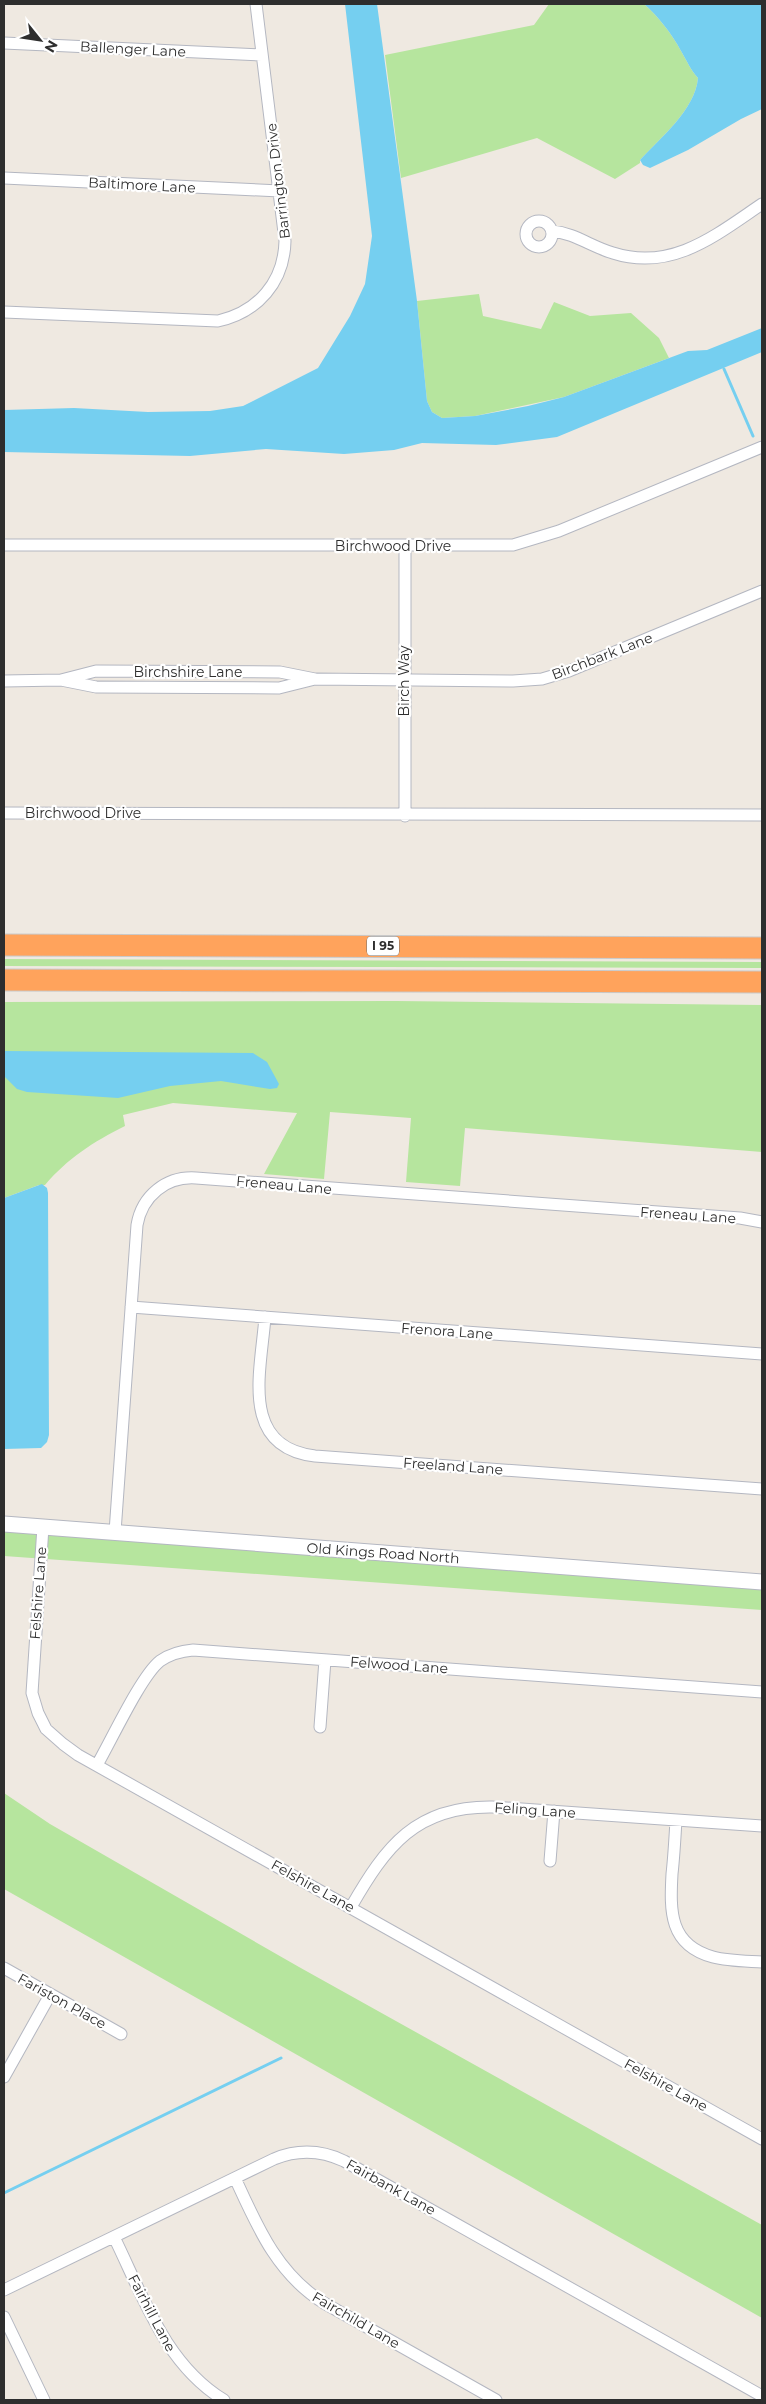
<svg xmlns="http://www.w3.org/2000/svg" width="766" height="2404" viewBox="0 0 766 2404" font-family="Montserrat,sans-serif">
  <style>
    .green { fill: #b6e59e }
    .water { fill: #75cff0 }
    .lines { fill: none; stroke-linecap: round; stroke-linejoin: round }
    .stream { stroke: #75cff0; stroke-width: 3 }
    .minor-casing { stroke: #b4b7c1; stroke-width: 13 }
    .tertiary-casing { stroke: #b4b7c1; stroke-width: 17 }
    .motorway-casing { stroke: #c9c9c9; stroke-width: 23 }
    .minor { stroke: #fff; stroke-width: 11 }
    .tertiary { stroke: #fff; stroke-width: 15 }
    .motorway { stroke: #ffa35c; stroke-width: 21 }
    .labels { text-anchor: middle; stroke-width: 4.5; stroke-linejoin: round; paint-order: stroke }
    .shield { fill: #fff; stroke: #6d6d6d; stroke-width: 1 }
    .shield-label { font-size: 12px; font-weight: bold; fill: #2e2e2e }
    .street-label { font-size: 14px; fill: #2e2e2e; stroke: #fff }
  </style>
  <rect width="100%" height="100%" fill="#efe9e1"/>
  <path class="green" d="M549,4H644C658,16 672,34 681,51C687,61 690,69 698,78C695,110 661,137 640,160V163L615,179L537,138L401,178L385,55L534,25Z
    M479,294L483,316L541,329L554,302L590,316L631,313L659,338L669,358L564,397L475,416L442,418L432,412L427,401L417,301Z
    M4,959L762,962V968L4,966Z
    M396,1001L762,1005V1152L465,1128L460,1186L406,1182L411,1118L330,1112L324,1179L264,1174L297,1113L173,1103L123,1115L125,1126C93,1142 68,1158 45,1185H39L4,1198V1002Z
    M4,1530L762,1587V1610L4,1556Z
    M4,1793L50,1824L299,1967L762,2225V2318L4,1889Z"/>
  <path class="water" d="M345,4H377L417,301L427,401L432,412L442,418L475,416L528,406L564,397L688,351L707,350L762,328V352L557,437L496,445L422,443L394,450L344,454L266,449L190,456L4,452V410L74,408L148,412L210,411L243,406L318,368L350,316L365,284L372,236Z
    M644,4H762V109L741,119L688,150L650,168L643,165L640,160C661,137 695,110 698,78C690,69 687,61 681,51C672,34 658,16 644,4Z
    M4,1051L253,1053L267,1062L279,1084L277,1088L270,1089L221,1081L170,1086L118,1098L27,1092L17,1089L4,1076Z
    M42,1184L47,1188L48,1193L49,1435L47,1442L41,1448L4,1449V1198Z"/>
  <g class="lines">
    <path class="stream" d="M724,369L753,436
      M4,2193L281,2058"/>
    <g class="minor-casing">
      <path id="minor" d="M4,43L262,55
        M4,178L280,191
        M526 234a13 13 0 1 1 26 0a13 13 0 1 1-26 0Z
        M552,231C574,233 592,247 613,253C672,272 716,235 762,204
        M4,312L218,321C258,312 284,282 285,241L256,4
        M4,545H513L559,531L762,447
        M405,546V816
        M315,679L513,681L542,679L569,671L762,591
        M4,681L61,680L96,671L280,672L315,679L279,688L96,687L61,680
        M4,813L762,815
        M131,1307L762,1354
        M265,1317C261,1371 239,1447 315,1456L762,1489
        M43,1527L32,1693L38,1713L46,1729L63,1744L78,1755L762,2139
        M115,1532L137,1225C142,1196 166,1176 196,1178L740,1218L762,1222
        M320,1727L325,1660
        M97,1765C111,1741 141,1676 160,1661C170,1654 181,1651 193,1650L762,1692
        M676,1820C675,1838 674,1856 672,1874C670,1911 669,1945 713,1957C728,1961 746,1961 762,1962
        M550,1861L554,1811
        M351,1907C386,1846 416,1806 492,1807L762,1826
        M4,1968L121,2034
        M4,2077L50,1995
        M235,2178C257,2226 277,2274 324,2303L496,2400
        M114,2237C143,2296 165,2364 224,2400
        M4,2290L274,2159C298,2149 321,2150 344,2161L762,2396
        M4,2317L44,2400"/>
    </g>
    <g class="tertiary-casing">
      <path id="tertiary" d="M4,1524L762,1582"/>
    </g>
    <g class="motorway-casing">
      <path id="motorway" d="M4,945L762,948
        M4,980L762,982"/>
    </g>
    <use href="#minor" class="minor"/>
    <use href="#tertiary" class="tertiary"/>
    <use href="#motorway" class="motorway"/>
  </g>
  <g class="labels">
    <rect class="shield" x="367" y="936.5" width="32" height="19" rx="4"/>
    <g class="shield-label">
      <text x="383" y="950">I 95</text>
    </g>
    <g class="street-label">
      <text transform="translate(133 49) rotate(3)" y="5">Ballenger Lane</text>
      <text transform="translate(278 181) rotate(-97)" y="5">Barrington Drive</text>
      <text transform="translate(142 185) rotate(3)" y="5">Baltimore Lane</text>
      <text x="393" y="551">Birchwood Drive</text>
      <text transform="translate(602 656) rotate(-21)" y="5">Birchbark Lane</text>
      <text x="188" y="677">Birchshire Lane</text>
      <text transform="translate(404 681) rotate(-90)" y="5">Birch Way</text>
      <text x="83" y="818">Birchwood Drive</text>
      <text transform="translate(284 1185) rotate(5)" y="5">Freneau Lane</text>
      <text transform="translate(688 1215) rotate(4)" y="5">Freneau Lane</text>
      <text transform="translate(447 1331) rotate(4)" y="5">Frenora Lane</text>
      <text transform="translate(453 1466) rotate(4)" y="5">Freeland Lane</text>
      <text transform="translate(383 1553) rotate(4)" y="5">Old Kings Road North</text>
      <text transform="translate(38 1593) rotate(-86)" y="5">Felshire Lane</text>
      <text transform="translate(399 1665) rotate(4)" y="5">Felwood Lane</text>
      <text transform="translate(535 1810) rotate(4)" y="5">Feling Lane</text>
      <text transform="translate(313 1886) rotate(29)" y="5">Felshire Lane</text>
      <text transform="translate(62 2001) rotate(29)" y="5">Fariston Place</text>
      <text transform="translate(666 2085) rotate(29)" y="5">Felshire Lane</text>
      <text transform="translate(391 2187) rotate(29)" y="5">Fairbank Lane</text>
      <text transform="translate(152 2313) rotate(62)" y="5">Fairhill Lane</text>
      <text transform="translate(356 2320) rotate(30)" y="5">Fairchild Lane</text>
    </g>
  </g>
  <rect width="766" height="2404" fill="none" stroke="#2e2e2e" stroke-width="10"/>
  <g transform="translate(40 40) rotate(120)" stroke="#ffffff" stroke-width="4" paint-order="stroke">
  <path d="M0-4L9 19L0 12L-9 19Z" fill="#2e2e2e"/>
  <text y="-8" font-size="14" font-weight="bold" text-anchor="middle" fill="#2e2e2e">N</text>
  </g>
</svg>
